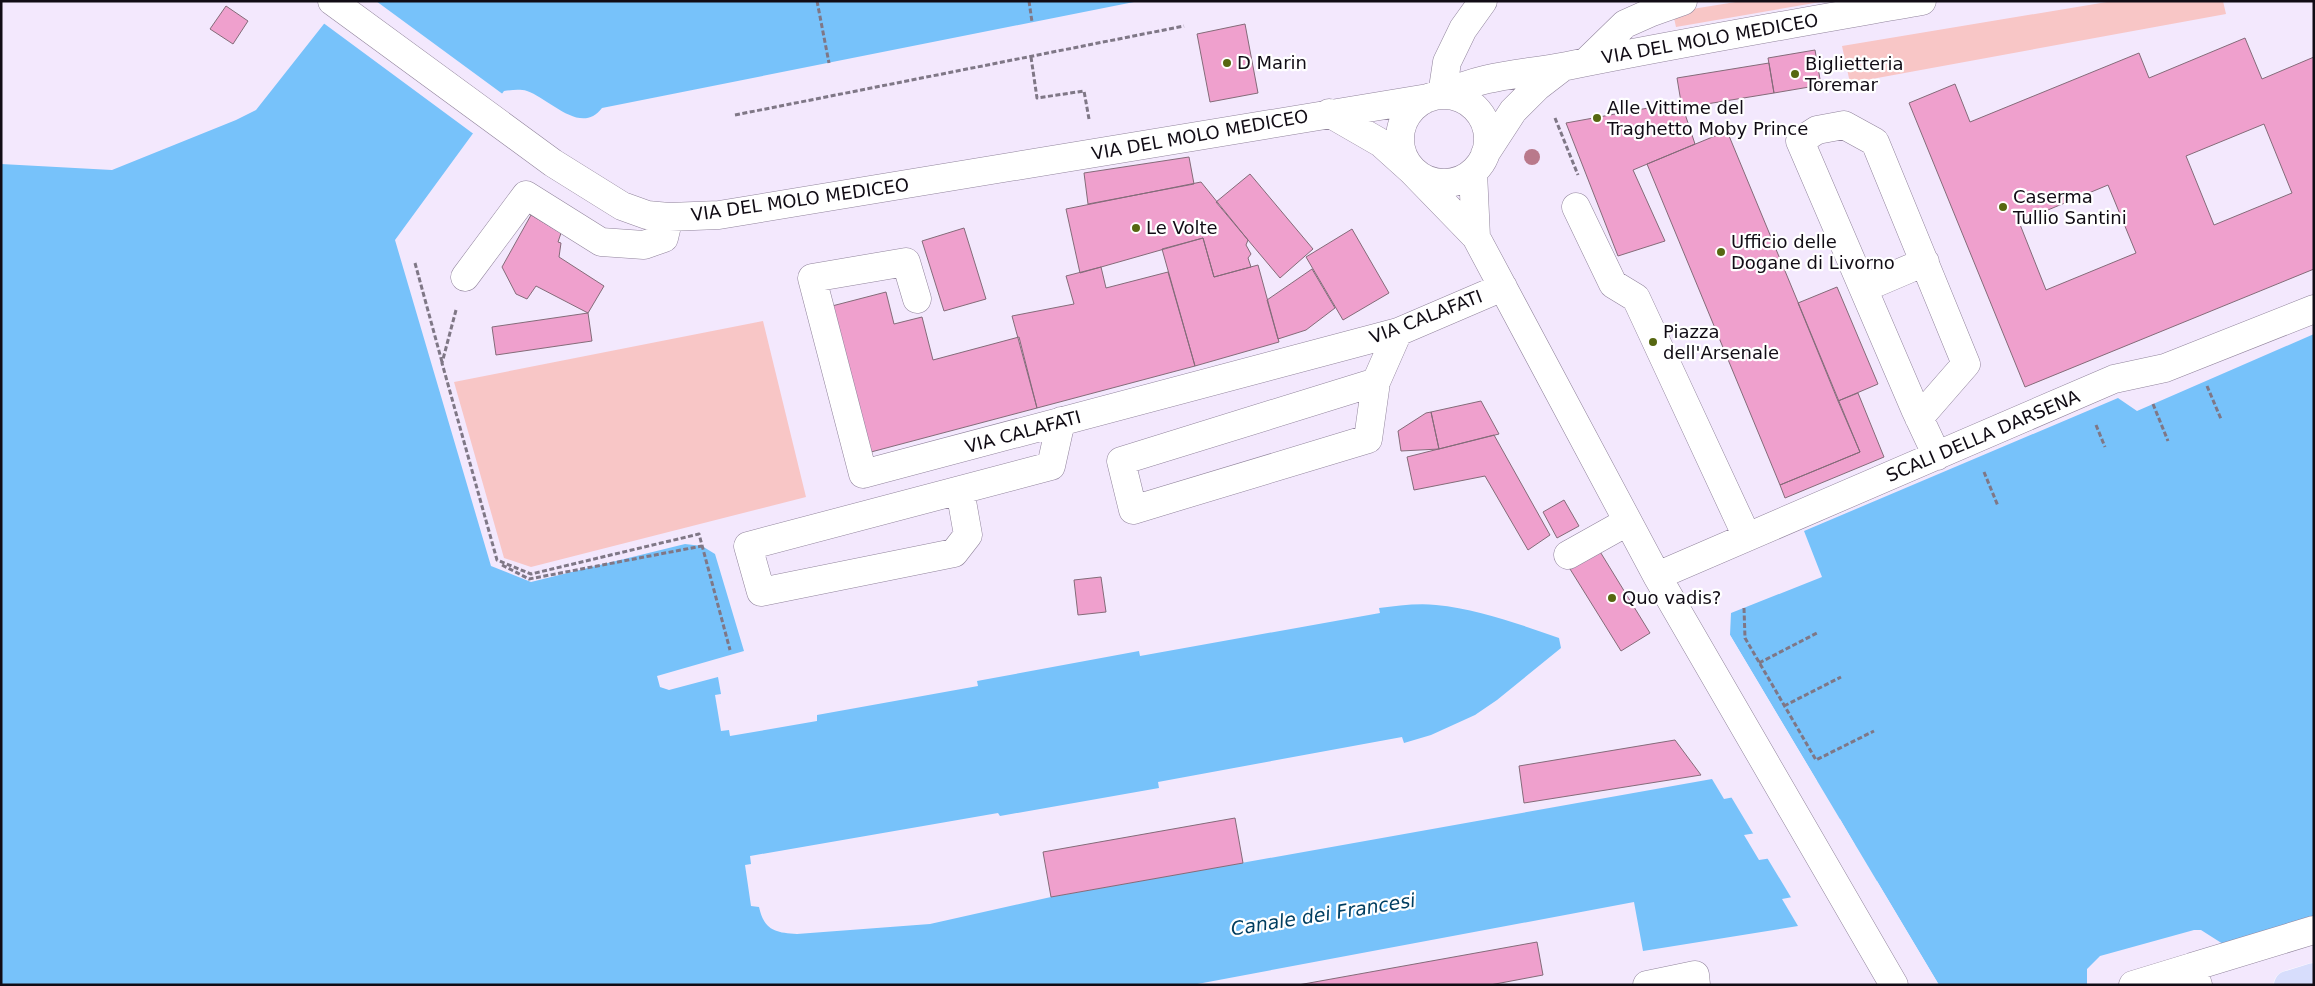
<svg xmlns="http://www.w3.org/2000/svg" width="2315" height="986" viewBox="0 0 2315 986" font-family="'DejaVu Sans',sans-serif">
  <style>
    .green { fill: #f8c6c6 }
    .water { fill: #77c2fa; fill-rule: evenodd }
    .pier { fill: #f3e8fd }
    .building { fill: #efa0cd; stroke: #846b79; fill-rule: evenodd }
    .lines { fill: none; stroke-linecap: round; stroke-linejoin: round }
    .minor-casing { stroke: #91849c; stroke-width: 29 }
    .major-casing { stroke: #fff; stroke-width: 29 }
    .path { stroke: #7f7786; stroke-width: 3; stroke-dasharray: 5 2.5; stroke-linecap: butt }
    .minor { stroke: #fff; stroke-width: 28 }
    .major { stroke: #d7ddfc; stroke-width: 28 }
    .tree { fill: #b9798b }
    .poi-dot { fill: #566711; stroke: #fff; stroke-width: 2 }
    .labels { text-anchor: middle; stroke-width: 4.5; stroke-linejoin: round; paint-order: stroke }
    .street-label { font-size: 18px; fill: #110c15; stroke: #fff }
    .poi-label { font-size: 18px; fill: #110c15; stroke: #fff; text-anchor: start }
    .water-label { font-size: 19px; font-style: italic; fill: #003e61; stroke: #fff }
  </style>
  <rect width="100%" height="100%" fill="#f3e8fd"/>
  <path class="green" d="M1742,1H1826L1676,27L1674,18L1686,10Z
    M2113,1H2223L2226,14L1850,83L1842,46Z
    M763,321L806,497L531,567L504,558L454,382Z"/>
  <path class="water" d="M342,1H1139L602,108C581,136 550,99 527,91C520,89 512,90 504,91L395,240L491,566L531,582L685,544L702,546L715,554L744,651L657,676L660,687L669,690L718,677L721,694L715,695L721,731L729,730L730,736L817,721V715L978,686L977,681L1139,651L1140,656L1380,613L1379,608C1397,606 1417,603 1436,605C1478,609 1519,624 1559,638L1561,648L1497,700L1475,715L1431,735L1404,743L1402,737L1158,782L1159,788L1000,816L998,813L750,856L751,864L745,865L751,906L759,907C764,930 775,933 797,934L930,924L1051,897L1712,779L1724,799L1817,781L1730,635L1731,613L1822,577L1804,531L2118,398L2137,411L2314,334V916L2223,944L2201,930H2194L2100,956L2087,969V985H1939L1877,881L1782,899L1798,926L1643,951L1634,902L1192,985H1V164L112,170L236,120L256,110ZM1840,819L1855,845L1759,860L1744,835Z"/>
  <path class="pier" d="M339,1H376L504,95L475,135L322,22Z
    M1730,635L1939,985H1936L1876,884L1792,899L1766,856L1851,843L1839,821L1754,835L1730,795L1813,780L1730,639Z"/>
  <path class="building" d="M226,6L248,21L233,44L210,29Z
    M1245,24L1258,93L1210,102L1197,34Z
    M2245,38L2262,79L2314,57V269L2025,387L1909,103L1955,84L1970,122L2139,53L2149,78ZM2264,124L2292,193L2214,225L2186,156ZM2108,185L2136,253L2046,290L2019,222Z
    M1815,50L1821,85L1774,93L1768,58Z
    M1769,63L1774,93L1682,108L1677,78Z
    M1681,102L1695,144L1633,170L1665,241L1618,256L1566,123Z
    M1727,131L1860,452L1780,485L1647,164Z
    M1189,157L1194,184L1088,204L1084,173Z
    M1250,174L1313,249L1280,278L1216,202Z
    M1201,182L1248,240L1246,245L1251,254L1248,258L1251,267L1214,277L1203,238L1080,273L1066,209Z
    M531,215L561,233L558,242L561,243L559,257L604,286L588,313L536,286L527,299L516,294L502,267Z
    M964,228L986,299L944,311L922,241Z
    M1352,229L1389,293L1343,320L1306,257Z
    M1203,238L1214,277L1258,265L1279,342L1195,366L1162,249Z
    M1101,267L1106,288L1168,272L1195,366L1037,408L1012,316L1074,304L1066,276Z
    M1312,269L1335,308L1306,330L1278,339L1267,300Z
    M1837,287L1878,384L1838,401L1798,303Z
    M886,292L894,324L922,317L933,360L1019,337L1037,408L871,452L832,306Z
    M588,313L592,341L496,355L492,327Z
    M1858,393L1884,457L1785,498L1780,485L1860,452L1838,401Z
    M1481,401L1499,434L1439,449L1431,412Z
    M1431,412L1439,449L1401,451L1398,431L1426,413Z
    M1494,435L1550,535L1528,550L1485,476L1414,490L1407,457Z
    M1564,500L1579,526L1557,538L1543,512Z
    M1599,550L1650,633L1621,651L1570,569Z
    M1101,577L1106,612L1078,615L1074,580Z
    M1675,740L1701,775L1524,803L1519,766Z
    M1235,818L1243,863L1051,897L1043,852Z
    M1537,942L1543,975L1490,985H1298Z"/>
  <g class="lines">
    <g class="minor-casing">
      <path id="minor" d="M332,1L553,163L622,206L647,215L669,217L719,215L1428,98
        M1587,61L1625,24L1652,12L1683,1
        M1442,95C1486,74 1520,75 1567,66C1685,42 1803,22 1922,1
        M1442,95L1447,62L1463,29L1483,1
        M1400 139a44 44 0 1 1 88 0a44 44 0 1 1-88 0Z
        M1329,113L1381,143L1411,170L1476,237L1657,576L1894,985
        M1485,154L1513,111L1537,87L1563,67
        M1473,172L1476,237
        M1576,207L1613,284L1636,298L1747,537
        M465,277L526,195L601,242L644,245L664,238L669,217
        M1864,288L1925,262
        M917,299L906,262L812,278L863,474L1398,332L1503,287
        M1376,382L1368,439L1133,510L1121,461L1376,382L1398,332
        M1919,418L1966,364L1875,142L1844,125L1817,130L1800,141L1915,409L1937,456
        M960,490L968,535L954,553L761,592L748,546L1051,466L1061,421
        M1568,555L1627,522
        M1657,576L2114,379L2165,368L2314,309
        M1647,985L1695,975L1696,985
        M2133,985L2192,967
        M2198,985L2192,967L2314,930"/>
    </g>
    <g class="major-casing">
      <path id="major" d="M2288,985L2314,977"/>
    </g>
    <path class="path" d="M817,1L829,63
      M1029,1L1032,22
      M1031,57L1037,98L1084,91L1089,119
      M735,115L1184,26
      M1555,118L1578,175
      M415,263L442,362
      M456,310L442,363L497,560L531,574L699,534L730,650
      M2207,386L2221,419
      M2153,404L2168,441
      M2096,425L2105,447
      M1984,472L1998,506
      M502,565L529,579L702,546
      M1744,608L1745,638L1816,760L1874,731
      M1759,663L1817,633
      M1784,706L1841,677"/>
    <use href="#minor" class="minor"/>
    <use href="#major" class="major"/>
  </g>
  <circle class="tree" cx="1532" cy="157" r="8"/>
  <g class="poi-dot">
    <circle cx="1227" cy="63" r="5"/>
    <circle cx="1795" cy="74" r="5"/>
    <circle cx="1597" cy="118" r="5"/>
    <circle cx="2003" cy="207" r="5"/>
    <circle cx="1136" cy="228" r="5"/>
    <circle cx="1721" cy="252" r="5"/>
    <circle cx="1653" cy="342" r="5"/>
    <circle cx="1612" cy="598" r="5"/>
  </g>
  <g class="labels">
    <g class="street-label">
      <text transform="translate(1710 39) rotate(-10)" y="6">VIA DEL MOLO MEDICEO</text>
      <text transform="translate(1200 135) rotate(-10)" y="6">VIA DEL MOLO MEDICEO</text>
      <text transform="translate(800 200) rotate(-8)" y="6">VIA DEL MOLO MEDICEO</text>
      <text transform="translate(1426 317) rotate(-21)" y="6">VIA CALAFATI</text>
      <text transform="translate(1023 432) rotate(-15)" y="6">VIA CALAFATI</text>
      <text transform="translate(1983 436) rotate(-23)" y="6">SCALI DELLA DARSENA</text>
    </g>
    <g class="poi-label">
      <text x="1237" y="69">D Marin</text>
      <text x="1805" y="70">Biglietteria<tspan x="1805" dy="21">Toremar</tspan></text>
      <text x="1607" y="114">Alle Vittime del<tspan x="1607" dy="21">Traghetto Moby Prince</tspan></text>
      <text x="2013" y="203">Caserma<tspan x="2013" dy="21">Tullio Santini</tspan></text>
      <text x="1146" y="234">Le Volte</text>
      <text x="1731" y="248">Ufficio delle<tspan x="1731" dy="21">Dogane di Livorno</tspan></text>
      <text x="1663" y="338">Piazza<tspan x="1663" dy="21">dell'Arsenale</tspan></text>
      <text x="1622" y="604">Quo vadis?</text>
    </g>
    <g class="water-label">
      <text transform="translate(1323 914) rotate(-9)" y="7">Canale dei Francesi</text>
    </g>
  </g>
  <rect width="2315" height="986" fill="none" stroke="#110c15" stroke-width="5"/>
</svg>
